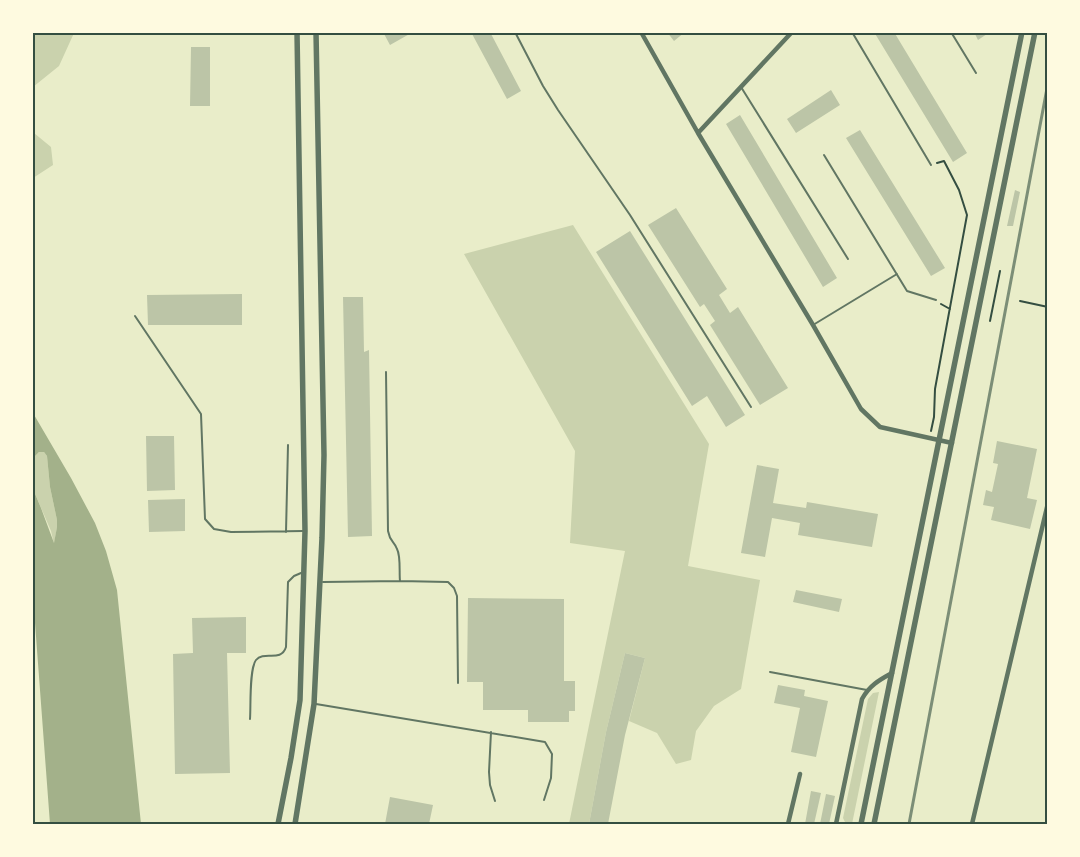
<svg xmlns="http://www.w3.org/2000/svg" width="1080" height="857" viewBox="0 0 1080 857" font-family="Montserrat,sans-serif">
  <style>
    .green { fill: #cad2ad }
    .water { fill: #a3b18a }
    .building { fill: #bcc5a7 }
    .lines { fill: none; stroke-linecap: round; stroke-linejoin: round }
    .path { stroke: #344e41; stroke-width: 2 }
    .service { stroke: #617663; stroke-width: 2 }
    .minor { stroke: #617663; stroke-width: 4.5 }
    .tertiary { stroke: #617663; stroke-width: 5.5 }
    .rail { stroke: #7c8e77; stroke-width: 3 }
    .neatline { fill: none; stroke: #344e41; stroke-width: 2 }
  </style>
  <rect width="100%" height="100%" fill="#e9edc9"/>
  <path class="green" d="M33,32L74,33L59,66L33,87Z
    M33,133H34L51,147L53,165L33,178Z
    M573,225L709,444L688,566L760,580L741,689L714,706L696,731L691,760L676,764L657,733L629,721L645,658L625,653L606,732L589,824H569L587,735L625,551L570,543L575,451L464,254Z
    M39,452H44L47,456L50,487L57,520V527L54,544L51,531L33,489V458Z
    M879,692L852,824H846L843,818L868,699L873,693Z"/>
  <path class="water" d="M33,413L71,478L95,523L106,551L117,590L141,824H50L35,623L33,610V489L41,508L54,543L57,527V520L50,487L47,456L44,452H39L33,458Z"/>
  <path class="building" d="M383,32H413L390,45Z
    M471,32H490L521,91L507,99Z
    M667,32H685L674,41Z
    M874,32H894L967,153L953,162Z
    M974,32H990L978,40Z
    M191,47H210V106H190Z
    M831,90L840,105L796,133L787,119Z
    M740,115L837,278L823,287L726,124Z
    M860,130L945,268L931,276L846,138Z
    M1015,190L1020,192L1013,226H1007Z
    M676,208L727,289L719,295L730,313L738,307L788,388L760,405L710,325L715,321L704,304L700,307L648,225Z
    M630,231L745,415L726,427L707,396L692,406L596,252Z
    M242,294V325H148L147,295Z
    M343,297H363L364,352L369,350L372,536L348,537Z
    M146,436H174L175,490L147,491Z
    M997,441L1037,449L1027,498L1037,500L1030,529L991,520L994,507L983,505L986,490L992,492L998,464L993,463Z
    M757,465L779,469L773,503L806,508L807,502L878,514L872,547L798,535L800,523L772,518L765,557L741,553Z
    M185,499V531L149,532L148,500Z
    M796,590L842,599L839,612L793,602Z
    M468,598L564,599V681H575V711H569V722H528V710H483V682H467Z
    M246,617V653H227L230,773L175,774L173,654L193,653L192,618Z
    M625,653L645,658L625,735L608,824H589L606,732Z
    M778,685L805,690L804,696L828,701L816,757L791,752L800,708L774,703Z
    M811,791L821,793L814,824H805Z
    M826,794L835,796L829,824H820Z
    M390,797L433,805L429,824H385Z"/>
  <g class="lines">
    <path class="path" d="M1020,301L1048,307
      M941,304L950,309
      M990,321L1000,271
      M931,431L934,417L935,389L967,215L959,190L944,161L937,163"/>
    <path class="service" d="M515,32L543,86L558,110L630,215L751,407
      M852,32L931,165
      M951,32L976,73
      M741,87L848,259
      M824,155L907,291L936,300
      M135,316L201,414L205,519L214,529L231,532L303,531
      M813,325L897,274
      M386,372L388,531C390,542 394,541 397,549C401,556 399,573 400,581
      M286,532L288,445
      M323,582L400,581L448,582L454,588L457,596L458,683
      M770,672L867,690
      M316,704L545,742L552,754L551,778L544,800
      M250,719C251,707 249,669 256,660C264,650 281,663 286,647L288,582L294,576L301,573
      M491,732L489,772L490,785L495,801"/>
    <path class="minor" d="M641,32L698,133L813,325L861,409L880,427L952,443
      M698,133L792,32
      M788,824L800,774
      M836,824L862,699C869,686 879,680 892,673
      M972,824L1048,503"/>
    <path class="tertiary" d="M278,824L291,758L300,700L305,531L297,32
      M295,824L314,704L322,538L324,455L316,32
      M861,824L1022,32
      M874,824L1035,32"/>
    <path class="rail" d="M909,824L1048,83"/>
  </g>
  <rect width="1080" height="857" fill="none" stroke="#fefae0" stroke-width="68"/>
  <rect x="34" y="34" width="1012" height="789" class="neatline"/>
</svg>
